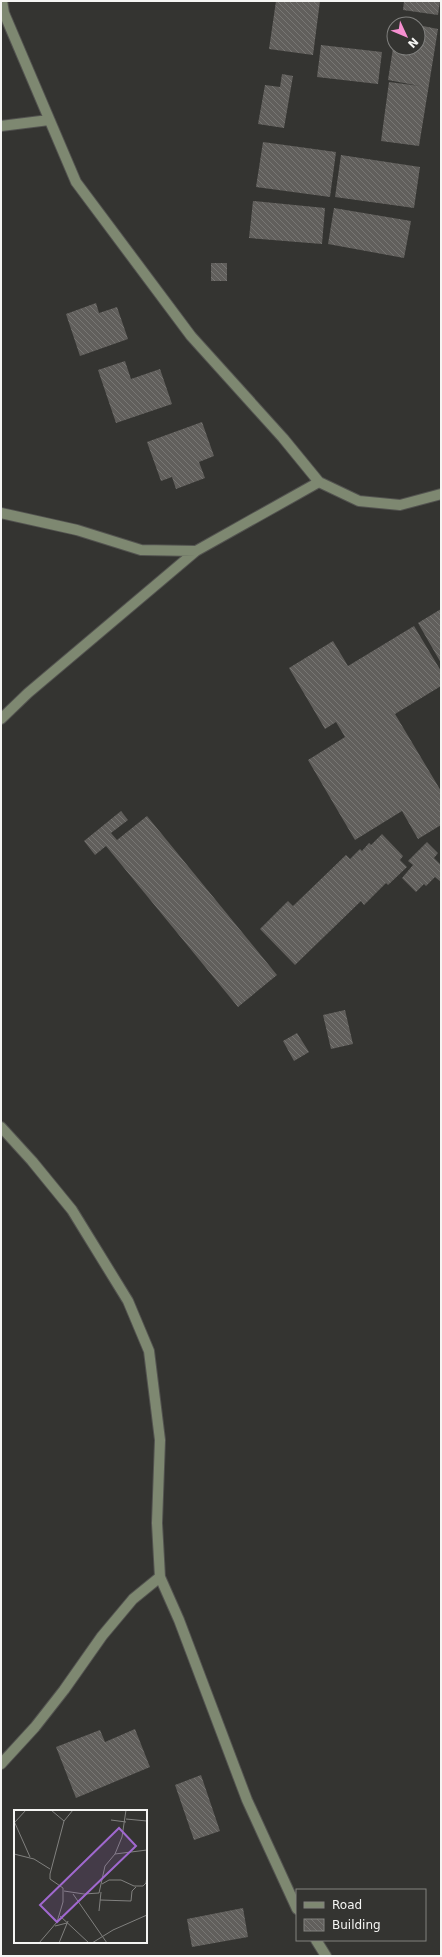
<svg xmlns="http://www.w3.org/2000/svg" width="442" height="1957" viewBox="0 0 442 1957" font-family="'DejaVu Sans',sans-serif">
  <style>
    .building { fill: url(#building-back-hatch) }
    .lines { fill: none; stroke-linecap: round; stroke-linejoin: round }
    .minor-casing { stroke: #535350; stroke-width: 12 }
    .minor { stroke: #7e8871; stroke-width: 10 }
    .inset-road { fill: none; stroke: #81817f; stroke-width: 1 }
    .view { fill: #a068cf; fill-opacity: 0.15; stroke: #a068cf; stroke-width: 2 }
    .inset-edge { fill: none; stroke: #f5f5f3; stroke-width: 2 }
  </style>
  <defs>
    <pattern id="building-back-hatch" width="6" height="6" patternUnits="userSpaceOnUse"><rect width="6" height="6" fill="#615f5c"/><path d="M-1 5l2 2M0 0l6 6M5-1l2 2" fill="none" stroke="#787774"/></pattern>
  </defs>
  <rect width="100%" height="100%" fill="#343431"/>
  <path class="building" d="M276,1H320L313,55L269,49Z
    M404,1H440L438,15L403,10Z
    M418,25L438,29L419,146L381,141L389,82L420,86L388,80L393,48H418Z
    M321,45L382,52L378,84L317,77Z
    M282,74L293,76L284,128L258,124L265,85L280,87Z
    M263,142L336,152L330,197L256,187Z
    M341,155L420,167L414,208L335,197Z
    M253,201L325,208L322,244L249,238Z
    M334,208L411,221L404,258L328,244Z
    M211,263H227V281H211Z
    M96,303L99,313L117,307L128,339L80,356L66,314Z
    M125,361L131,379L160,369L172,404L116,423L98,370Z
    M202,422L214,456L199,462L205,478L176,489L172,477L161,481L147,442Z
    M441,609V663L418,623Z
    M414,626L441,671V686L395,714L441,791V825L418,839L402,811L355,840L308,760L345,737L336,722L325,729L289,668L333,641L348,666Z
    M121,811L128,820L111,833L117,840L147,816L277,975L238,1007L106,846L95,855L84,841Z
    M382,834L403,856L400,860L407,867L388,885L386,883L364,905L361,901L295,965L260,929L288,901L293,906L346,855L350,859L360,849L362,851L369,843L371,845Z
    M427,842L438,853L434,858L441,865V882L435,877L426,886L424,884L416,892L402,878L413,865L408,861Z
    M345,1010L353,1044L331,1049L323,1015Z
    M297,1033L309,1052L294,1061L283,1041Z
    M135,1729L150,1767L76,1798L56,1747L100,1730L105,1742Z
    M201,1775L220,1831L194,1840L175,1785Z
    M243,1908L248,1937L192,1947L187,1919Z"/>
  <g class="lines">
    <g class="minor-casing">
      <path id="minor" d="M2,1L4,13L76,182L191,336L283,438L319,482L359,501L400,505L441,494
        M1,126L49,120
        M1,513L77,530L141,550L196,551
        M1,719L28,693L196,551L319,482
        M1,1127L32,1161L72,1210L128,1301L149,1351L160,1440L157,1523L160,1577L179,1620L247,1800L297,1909
        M1,1764L35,1727L64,1690L102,1636L133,1599L160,1577
        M316,1940L326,1956"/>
    </g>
    <use href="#minor" class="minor"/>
  </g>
  <g transform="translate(14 1810)">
    <rect width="133" height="133" fill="#343431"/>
    <path class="inset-road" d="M112,9L133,11M97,10L112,12M0,11L16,47M50,11L59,0M1,12L12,0M0,44L20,49L36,59M101,44L133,40M88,74L95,70H107L120,76H129L132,73L133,65M50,81L70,84L85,83L91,56L101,44L108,27L112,0M59,84L93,133M86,90L117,91L118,81L122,77M85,101L87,82M46,106L75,133M41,116L53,113M25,133L43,112L49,92V78L36,69V64L50,11L37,0M45,133L54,111M78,133L99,120L133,105"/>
    <path class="view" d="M105,18L122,36L43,112L26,95Z"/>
    <rect width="133" height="133" class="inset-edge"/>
  </g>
  <rect width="442" height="1957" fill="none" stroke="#f5f5f3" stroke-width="4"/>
  <rect x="296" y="1889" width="130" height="52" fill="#343431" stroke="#81817f"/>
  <rect x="304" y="1902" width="20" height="6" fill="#7e8871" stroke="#81817f"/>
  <text x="332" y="1909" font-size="12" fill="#f5f5f3">Road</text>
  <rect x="304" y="1919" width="20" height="12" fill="url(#building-back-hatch)" stroke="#81817f"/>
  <text x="332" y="1929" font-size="12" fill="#f5f5f3">Building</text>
  <g transform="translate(406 36) rotate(134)"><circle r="19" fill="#343431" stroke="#81817f"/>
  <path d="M0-3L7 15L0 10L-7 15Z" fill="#f690d0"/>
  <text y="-6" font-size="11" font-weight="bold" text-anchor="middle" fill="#f5f5f3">N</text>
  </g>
</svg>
